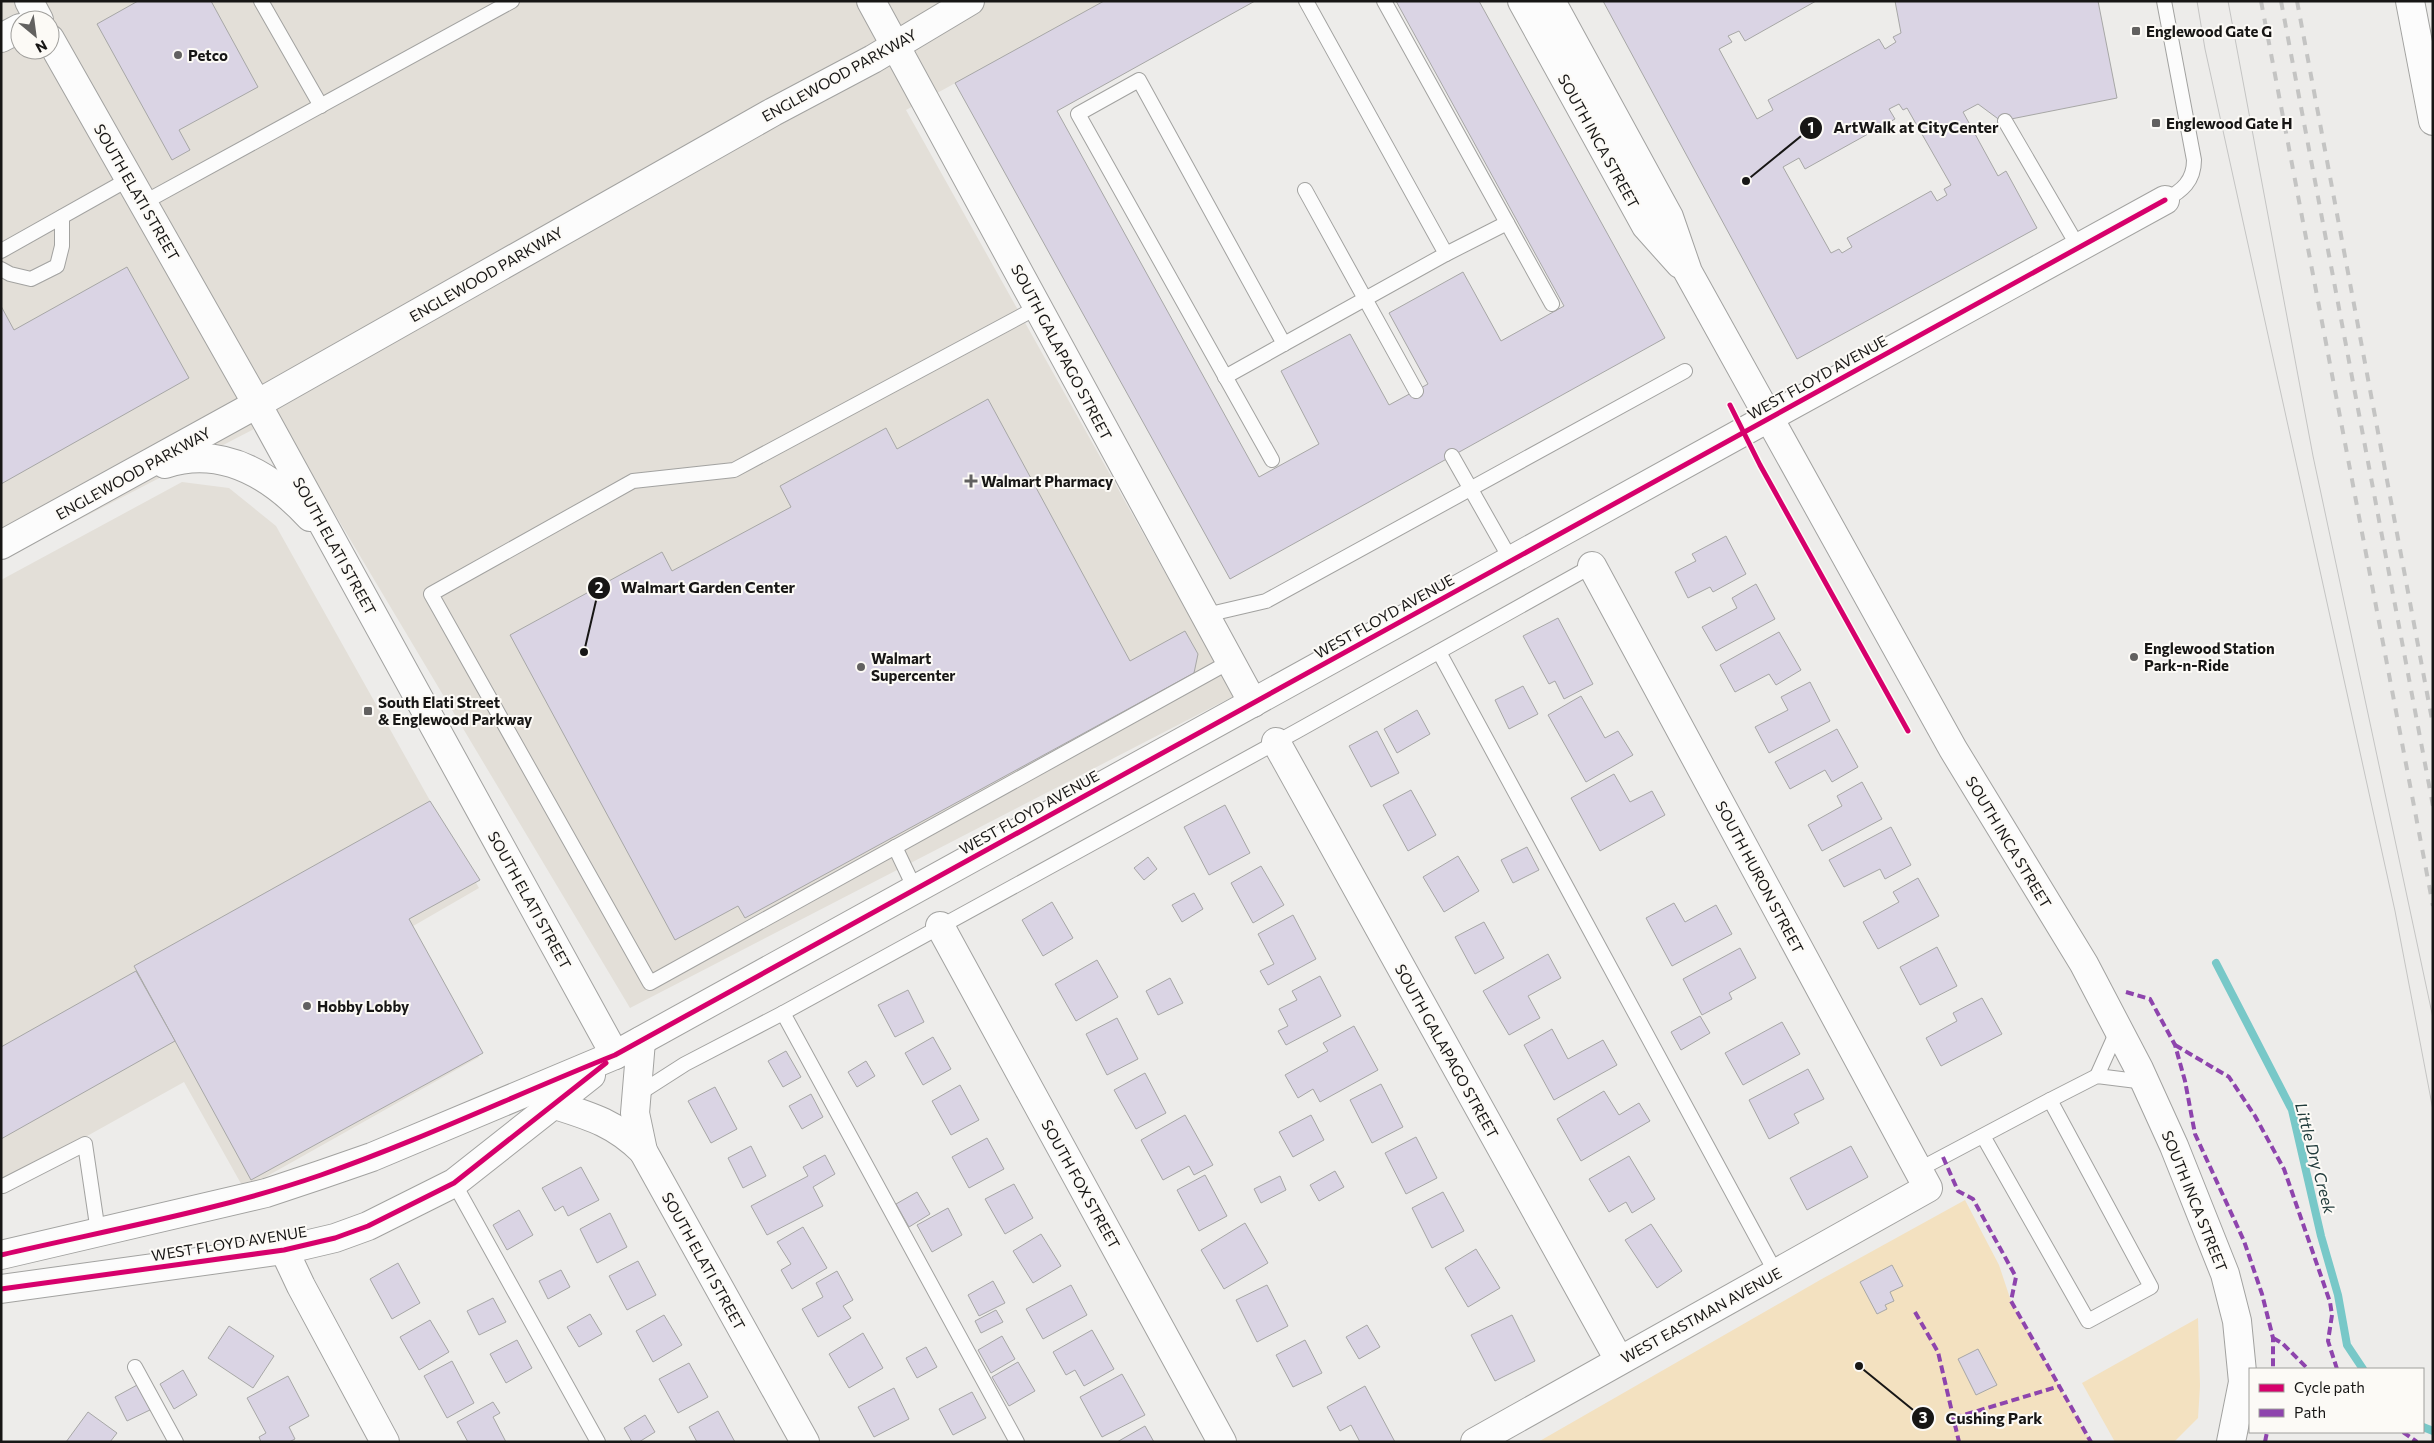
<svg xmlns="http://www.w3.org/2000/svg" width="2434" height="1443" font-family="Commissioner,sans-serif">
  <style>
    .built { fill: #e3dfd8; fill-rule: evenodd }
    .green { fill: #f3e1c0 }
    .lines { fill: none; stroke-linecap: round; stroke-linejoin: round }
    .stream { stroke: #78c8c8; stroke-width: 8 }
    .building { fill: #dad4e4; stroke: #a7a7a6; fill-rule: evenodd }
    .lane-casing { stroke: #a2a2a0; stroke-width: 16 }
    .street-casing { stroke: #a2a2a0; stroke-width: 30 }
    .secondary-casing { stroke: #a2a2a0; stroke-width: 30 }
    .highway-casing { stroke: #a2a2a0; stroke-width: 30 }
    .lane { stroke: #fcfcfc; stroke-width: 14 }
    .street { stroke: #fcfcfc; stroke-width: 28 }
    .secondary { stroke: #fcfcfc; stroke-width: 28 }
    .highway { stroke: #fcfcfc; stroke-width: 28 }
    .tram { stroke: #c4c4c3; stroke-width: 1 }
    .rail { stroke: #c4c4c3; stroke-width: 4; stroke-dasharray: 9 9; stroke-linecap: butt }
    .quiet { stroke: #8e44ad; stroke-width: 4; stroke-dasharray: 8 4; stroke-linecap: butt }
    .cycleway-casing { stroke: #fcfaf6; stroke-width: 8 }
    .cycleway { stroke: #d6006c; stroke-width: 5 }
    .poi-dot { fill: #626160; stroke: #fcfaf6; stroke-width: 2 }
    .labels { text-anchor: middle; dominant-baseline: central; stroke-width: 4; stroke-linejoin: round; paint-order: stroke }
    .poi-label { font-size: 15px; font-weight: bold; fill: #171615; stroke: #fcfaf6; text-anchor: start }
    .street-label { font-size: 15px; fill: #171615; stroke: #fcfaf6 }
    .water-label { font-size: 16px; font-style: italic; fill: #233d3d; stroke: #fcfaf6 }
    .leader { fill: none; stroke: #171615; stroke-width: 2 }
    .callout-dot { fill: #171615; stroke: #fcfaf6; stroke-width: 2 }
    .mark-label { font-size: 15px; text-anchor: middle; font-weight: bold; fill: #fff }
    .callout-label { font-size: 16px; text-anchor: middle; font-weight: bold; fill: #171615; stroke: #fcfaf6; stroke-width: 4; stroke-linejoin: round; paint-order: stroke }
  </style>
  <rect width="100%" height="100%" fill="#edecea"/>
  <!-- built -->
  <g class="built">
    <path d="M 1,1 L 1105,1 L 906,110 L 1234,696 L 630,1008 L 277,417 L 1,560 ZM 20,20 L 50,20 L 50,50 L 20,50 Z"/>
    <polygon points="182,482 229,488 276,526 479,888 408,929 479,1057 244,1189 184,1082 1,1184 1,580"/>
  </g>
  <!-- green -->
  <g class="green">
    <polygon points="1965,1200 1999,1265 2011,1301 2091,1442 1538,1442 1820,1280"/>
    <polygon points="2198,1318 2200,1386 2198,1418 2174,1442 2115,1442 2082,1383"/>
  </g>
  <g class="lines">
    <!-- stream -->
    <g class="stream">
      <polyline points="2216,963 2292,1110 2321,1236 2338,1295 2347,1345 2363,1369"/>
      <polyline points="2423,1427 2433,1431"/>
    </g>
  </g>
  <!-- building -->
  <g class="building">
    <polygon points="138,1 211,1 258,87 179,130 190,150 172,160 97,24"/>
    <polygon points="1104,1 1255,1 1057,111 1259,477 1319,444 1281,371 1350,334 1389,405 1428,384 1389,313 1463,272 1501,341 1564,306 1396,1 1479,1 1665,338 1230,579 955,83"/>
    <path d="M 1603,1 L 1816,1 L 1745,41 L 1739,31 L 1728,36 L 1732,42 L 1719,49 L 1757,119 L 1773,110 L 1768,100 L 1879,39 L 1885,49 L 1896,42 L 1893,37 L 1901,33 L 1895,1 L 2098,1 L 2117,98 L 2001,121 L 1978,104 L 1963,112 L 1998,176 L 2006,171 L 2037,228 L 1797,359 ZM 1899,104 L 1903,110 L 1907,108 L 1951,185 L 1944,189 L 1947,195 L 1937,201 L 1931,191 L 1847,238 L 1852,247 L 1842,253 L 1839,249 L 1831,253 L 1783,167 L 1799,158 L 1805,169 L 1895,119 L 1889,109 Z"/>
    <polygon points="127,267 189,378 1,484 1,306 14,330"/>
    <polygon points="988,399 1130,661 1185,631 1198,654 1194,673 745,918 738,906 675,940 510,635 662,552 672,571 791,507 780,486 886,428 897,449"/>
    <polygon points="1726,536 1746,574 1713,592 1710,587 1688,598 1675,572 1696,561 1692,554"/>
    <polygon points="1756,584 1775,619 1716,651 1702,627 1737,608 1732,598"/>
    <polygon points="1558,618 1593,684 1564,699 1555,681 1549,684 1523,636"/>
    <polygon points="1779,632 1801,670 1776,685 1769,674 1735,692 1720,665"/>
    <polygon points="1810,682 1830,721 1769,753 1755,727 1788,710 1781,697"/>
    <polygon points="1523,686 1538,714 1509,729 1495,700"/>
    <polygon points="1581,696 1605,738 1618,731 1633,755 1586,782 1548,715"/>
    <polygon points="1417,710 1430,734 1397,753 1384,729"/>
    <polygon points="1837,729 1858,767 1832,782 1825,770 1790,789 1775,762"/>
    <polygon points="1377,731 1399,773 1371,787 1349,746"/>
    <polygon points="1614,774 1630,802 1652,791 1665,815 1600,851 1571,798"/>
    <polygon points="1862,782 1882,819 1822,851 1808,825 1842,806 1837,796"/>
    <polygon points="1411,790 1436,835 1408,851 1383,805"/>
    <polygon points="430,801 480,880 409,919 483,1053 251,1180 134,966"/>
    <polygon points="1225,805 1250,853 1209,875 1184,827"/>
    <polygon points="1891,827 1911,865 1885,879 1880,869 1844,887 1829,860"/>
    <polygon points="1527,847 1539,870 1513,883 1501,860"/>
    <polygon points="1458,856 1479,891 1444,912 1423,877"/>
    <polygon points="1148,857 1157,869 1144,880 1134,868"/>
    <polygon points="1261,866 1284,905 1253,923 1231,883"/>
    <polygon points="1918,878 1939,916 1878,949 1863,922 1899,902 1893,892"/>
    <polygon points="1194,893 1203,909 1182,922 1172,905"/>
    <polygon points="1052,902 1073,938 1043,956 1022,920"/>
    <polygon points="1674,903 1685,922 1716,905 1732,934 1672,966 1646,918"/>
    <polygon points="1293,915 1316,959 1268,985 1260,971 1274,964 1258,934"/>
    <polygon points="1484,922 1504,958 1475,974 1455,937"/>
    <polygon points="1937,947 1957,986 1920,1005 1900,967"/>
    <polygon points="1740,948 1756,978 1729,993 1732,999 1702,1015 1683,979"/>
    <polygon points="1548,954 1561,978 1528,996 1540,1018 1509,1035 1483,991"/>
    <polygon points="1097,960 1118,997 1076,1021 1055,984"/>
    <polygon points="136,971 175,1041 1,1139 1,1047"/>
    <polygon points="1320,976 1341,1016 1286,1045 1278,1031 1288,1026 1279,1009 1297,1000 1292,991"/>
    <polygon points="1170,978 1183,1003 1158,1015 1146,991"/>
    <polygon points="908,990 924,1022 895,1037 878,1005"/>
    <polygon points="1982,998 2002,1034 1941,1066 1926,1038 1957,1021 1953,1013"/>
    <polygon points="1700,1016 1710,1033 1681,1050 1671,1032"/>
    <polygon points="1117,1018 1138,1059 1107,1075 1086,1034"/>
    <polygon points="1782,1022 1800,1054 1743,1085 1725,1053"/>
    <polygon points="1354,1026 1378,1070 1320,1102 1313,1089 1298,1098 1285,1075 1328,1051 1323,1043"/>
    <polygon points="1552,1029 1568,1059 1603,1040 1617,1065 1554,1100 1524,1045"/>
    <polygon points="933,1037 951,1069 923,1085 905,1053"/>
    <polygon points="786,1051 801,1077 783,1087 768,1061"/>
    <polygon points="866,1061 875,1076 857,1087 848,1072"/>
    <polygon points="1808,1069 1824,1099 1794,1114 1799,1123 1769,1139 1749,1100"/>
    <polygon points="1145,1073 1166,1113 1136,1129 1114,1090"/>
    <polygon points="1381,1084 1403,1127 1372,1143 1350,1100"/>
    <polygon points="960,1085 979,1120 951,1135 932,1101"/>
    <polygon points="715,1087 737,1129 711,1143 688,1101"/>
    <polygon points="1604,1091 1619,1115 1639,1103 1650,1121 1581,1161 1557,1119"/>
    <polygon points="811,1094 823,1117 802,1129 789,1106"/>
    <polygon points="1185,1115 1213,1165 1194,1175 1189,1166 1163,1180 1141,1140"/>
    <polygon points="1311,1115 1324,1140 1293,1157 1279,1132"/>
    <polygon points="1416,1137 1437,1178 1406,1194 1385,1153"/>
    <polygon points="987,1138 1004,1169 969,1188 952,1157"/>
    <polygon points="751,1146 766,1176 743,1188 728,1158"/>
    <polygon points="1851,1146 1868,1177 1807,1210 1790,1178"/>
    <polygon points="825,1155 835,1174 813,1187 823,1206 767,1235 751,1206 808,1176 803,1167"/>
    <polygon points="1629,1156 1655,1199 1632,1213 1626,1202 1609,1212 1589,1179"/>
    <polygon points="581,1167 599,1200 568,1216 563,1206 555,1211 542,1188"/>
    <polygon points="1335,1171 1344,1187 1319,1201 1310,1185"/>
    <polygon points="1205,1175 1227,1216 1199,1231 1177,1190"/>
    <polygon points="1280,1176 1286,1190 1261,1203 1254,1189"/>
    <polygon points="1014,1184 1033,1218 1005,1234 985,1199"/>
    <polygon points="917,1192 930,1214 909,1227 896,1204"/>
    <polygon points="1443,1192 1464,1231 1432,1248 1412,1208"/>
    <polygon points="948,1208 962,1235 932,1252 917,1225"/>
    <polygon points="519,1210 533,1235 507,1250 493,1225"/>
    <polygon points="610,1213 627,1247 597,1263 580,1229"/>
    <polygon points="1245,1223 1268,1263 1224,1289 1201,1250"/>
    <polygon points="1651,1224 1682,1271 1657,1288 1625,1240"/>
    <polygon points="803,1227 827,1268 792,1289 781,1270 791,1264 777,1242"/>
    <polygon points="1041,1234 1061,1266 1033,1283 1013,1251"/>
    <polygon points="1476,1249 1500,1288 1468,1307 1445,1268"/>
    <polygon points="638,1261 656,1295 627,1310 609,1276"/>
    <polygon points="398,1263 420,1303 392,1319 370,1279"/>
    <polygon points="1892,1265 1903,1286 1890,1292 1894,1301 1885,1305 1887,1309 1877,1314 1860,1282"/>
    <polygon points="561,1270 570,1287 548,1299 539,1281"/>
    <polygon points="837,1271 853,1300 843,1306 851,1318 818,1337 802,1309 823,1297 816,1283"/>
    <polygon points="993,1281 1005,1303 979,1316 968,1295"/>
    <polygon points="1071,1285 1087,1315 1043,1339 1026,1309"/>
    <polygon points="1267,1285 1288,1326 1257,1342 1236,1300"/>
    <polygon points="493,1298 506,1322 479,1335 467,1311"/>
    <polygon points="996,1310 1003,1322 981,1333 975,1321"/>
    <polygon points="590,1314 602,1334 579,1347 567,1327"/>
    <polygon points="664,1315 682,1345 653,1362 636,1331"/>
    <polygon points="1512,1315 1535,1361 1495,1381 1471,1335"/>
    <polygon points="430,1320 449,1352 419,1370 400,1337"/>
    <polygon points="1367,1325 1380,1347 1359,1359 1346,1337"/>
    <polygon points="229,1326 274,1356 253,1388 208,1358"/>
    <polygon points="1092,1330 1114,1369 1084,1386 1075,1370 1066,1375 1053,1352"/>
    <polygon points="863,1333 883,1368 849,1388 829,1354"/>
    <polygon points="1002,1336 1015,1359 991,1373 978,1350"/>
    <polygon points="517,1340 532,1368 506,1383 490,1354"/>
    <polygon points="1305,1340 1322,1373 1293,1387 1276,1355"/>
    <polygon points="926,1347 937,1367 917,1378 906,1358"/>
    <polygon points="1978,1349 1997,1385 1976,1395 1958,1359"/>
    <polygon points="452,1361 474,1403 447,1418 424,1376"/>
    <polygon points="1018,1362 1035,1391 1009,1406 992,1377"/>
    <polygon points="689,1363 708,1397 678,1413 659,1379"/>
    <polygon points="183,1370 197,1395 174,1409 160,1384"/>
    <polygon points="1122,1374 1145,1415 1102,1437 1080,1397"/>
    <polygon points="288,1376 309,1416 289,1427 295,1439 289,1442 261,1442 259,1437 266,1433 247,1398"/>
    <polygon points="139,1384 152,1409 127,1421 115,1397"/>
    <polygon points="1365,1386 1395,1442 1360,1442 1351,1425 1340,1431 1327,1407"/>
    <polygon points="894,1388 909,1419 874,1437 858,1407"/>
    <polygon points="972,1392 986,1418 953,1435 939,1409"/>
    <polygon points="493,1402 500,1413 493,1417 506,1442 468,1442 457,1422"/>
    <polygon points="718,1411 735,1442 697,1442 689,1427"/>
    <polygon points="88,1412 117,1433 110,1442 66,1442"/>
    <polygon points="645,1415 655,1432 639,1442 632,1442 624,1428"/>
    <polygon points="1145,1426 1154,1442 1117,1442"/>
  </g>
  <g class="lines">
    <defs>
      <g id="lane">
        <polyline points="261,1 321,106"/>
        <polyline points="1384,1 1552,304"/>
        <path d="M 2164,1 L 2194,160 C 2194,181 2182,191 2165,200"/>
        <polyline points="2005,121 2079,248"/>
        <polyline points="1305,190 1416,391"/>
        <polyline points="143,203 512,1"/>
        <polyline points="1,251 129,179"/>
        <polyline points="1446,254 1507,223"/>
        <polyline points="1,269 10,274 31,279 57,266 62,246 62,217"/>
        <polyline points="1038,307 734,470 633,481 431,594 650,983 1231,661"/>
        <polyline points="1225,377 1284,344"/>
        <polyline points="1452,456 1511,560"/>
        <polyline points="1272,460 1078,114 1139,80 1284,344 1446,254 1306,1"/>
        <polyline points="1206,615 1266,601 1685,371"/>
        <polyline points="1439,652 1776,1273"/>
        <polyline points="895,847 915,889"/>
        <polyline points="783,1013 1017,1442"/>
        <polyline points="2097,1076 2118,1029"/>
        <polyline points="637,1098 646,1089 685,1064 783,1013 1297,731 1592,566"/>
        <polyline points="2050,1100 2097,1076 2145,1082"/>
        <polyline points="1918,1170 2050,1100 2151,1287 2088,1321 1983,1136"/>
        <polyline points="454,1183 598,1442"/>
        <polyline points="3,1186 85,1144 98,1232"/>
        <polyline points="135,1367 176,1442"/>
      </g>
      <g id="street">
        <polyline points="871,1 1253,703"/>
        <polyline points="1,38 20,28"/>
        <polyline points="257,404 773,112 873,59 970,1"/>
        <polyline points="1770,417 2165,200"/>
        <polyline points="1276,742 1619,1360"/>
        <polyline points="940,926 1222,1442"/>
        <polyline points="641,1041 635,1113 643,1151 805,1442"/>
        <polyline points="284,1250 301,1286 385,1442"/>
        <polyline points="1475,1442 1928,1188 1592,566"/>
      </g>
      <g id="secondary">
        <polyline points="29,1 39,20"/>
        <polyline points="1522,1 1646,226 1680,264"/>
        <polyline points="1551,1 1669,217 1688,272 1953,749 2084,964 2139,1069 2174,1146 2225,1274 2237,1321 2243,1382 2231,1442"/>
        <polyline points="50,39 257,404 615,1055"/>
        <path d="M 165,464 C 222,445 271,475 310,517"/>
        <polyline points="1,545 257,404"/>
        <path d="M 552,1104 C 590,1116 615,1123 643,1151"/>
        <polyline points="1,1255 266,1193 320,1175 372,1157 615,1055 1770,417"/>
        <polyline points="1,1289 284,1250 335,1238 368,1226 454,1183 591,1075"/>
      </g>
      <polyline id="highway" points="2410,1 2433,121"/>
    </defs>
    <!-- lane casing -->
    <use href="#lane" class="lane-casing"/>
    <!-- street casing -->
    <use href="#street" class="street-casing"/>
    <!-- secondary casing -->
    <use href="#secondary" class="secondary-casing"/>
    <!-- highway casing -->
    <use href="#highway" class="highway-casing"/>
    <!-- lane -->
    <use href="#lane" class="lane"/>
    <!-- street -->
    <use href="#street" class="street"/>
    <!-- secondary -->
    <use href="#secondary" class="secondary"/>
    <!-- highway -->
    <use href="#highway" class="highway"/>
    <!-- tram -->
    <g class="tram">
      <polyline points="2197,1 2205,49 2395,911 2433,1110"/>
      <polyline points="2228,1 2313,456 2433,1018"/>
    </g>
    <!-- rail -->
    <g class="rail">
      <polyline points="2261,1 2433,906"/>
      <polyline points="2281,1 2433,806"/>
      <polyline points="2297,1 2433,725"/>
    </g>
    <!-- quiet -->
    <g class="quiet">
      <polyline points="2126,992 2150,999 2175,1045 2185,1081 2195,1134 2244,1241 2262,1294 2273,1338 2273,1369"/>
      <polyline points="2175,1045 2229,1077 2255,1116 2284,1169 2330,1302 2332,1315 2328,1341 2337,1369"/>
      <polyline points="1943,1157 1958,1191 1973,1199 2016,1277 2011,1301 2091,1442"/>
      <polyline points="1915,1312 1938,1352 1959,1442"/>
      <polyline points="2273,1338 2282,1343 2308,1369"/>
      <polyline points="1954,1418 2060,1386"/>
      <polyline points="2403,1432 2417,1442"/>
      <polyline points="2265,1442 2267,1432"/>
    </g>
    <defs>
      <g id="cycleway">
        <polyline points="1730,405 1760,465 1908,731"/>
        <path d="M 1,1255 C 108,1230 217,1211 321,1175 C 421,1140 517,1094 615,1055 L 2165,200"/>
        <polyline points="1,1289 284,1250 335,1238 368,1226 454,1183 606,1063"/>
      </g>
    </defs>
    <!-- cycleway casing -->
    <use href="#cycleway" class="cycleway-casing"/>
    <!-- cycleway -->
    <use href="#cycleway" class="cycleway"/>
  </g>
  <!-- markers -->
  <g class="poi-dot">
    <rect x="2131" y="26" width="10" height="10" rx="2.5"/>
    <circle cx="178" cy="55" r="5"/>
    <rect x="2151" y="118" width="10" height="10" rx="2.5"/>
    <path d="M968.5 473.5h5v5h5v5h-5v5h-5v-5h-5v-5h5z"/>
    <circle cx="2134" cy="657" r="5"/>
    <circle cx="861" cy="667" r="5"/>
    <rect x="363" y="706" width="10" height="10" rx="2.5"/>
    <circle cx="307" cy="1006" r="5"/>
  </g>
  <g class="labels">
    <!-- poi labels -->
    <g class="poi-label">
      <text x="2146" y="31">Englewood Gate G</text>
      <text x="188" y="55">Petco</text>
      <text x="2166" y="123">Englewood Gate H</text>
      <text x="981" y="481">Walmart Pharmacy</text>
      <text x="2144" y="648">Englewood Station<tspan x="2144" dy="17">Park-n-Ride</tspan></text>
      <text x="871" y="658">Walmart<tspan x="871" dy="17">Supercenter</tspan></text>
      <text x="378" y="702">South Elati Street<tspan x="378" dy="17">&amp; Englewood Parkway</tspan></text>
      <text x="317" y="1006">Hobby Lobby</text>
    </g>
    <!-- street labels -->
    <g class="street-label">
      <text transform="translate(839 75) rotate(-29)">ENGLEWOOD PARKWAY</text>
      <text transform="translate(1599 141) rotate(61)">SOUTH INCA STREET</text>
      <text transform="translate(137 192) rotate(60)">SOUTH ELATI STREET</text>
      <text transform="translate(486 274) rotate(-30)">ENGLEWOOD PARKWAY</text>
      <text transform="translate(1062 352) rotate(62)">SOUTH GALAPAGO STREET</text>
      <text transform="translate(1817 377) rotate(-29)">WEST FLOYD AVENUE</text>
      <text transform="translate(133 473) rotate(-29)">ENGLEWOOD PARKWAY</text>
      <text transform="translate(335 546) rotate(61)">SOUTH ELATI STREET</text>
      <text transform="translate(1384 616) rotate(-29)">WEST FLOYD AVENUE</text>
      <text transform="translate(1029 812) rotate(-29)">WEST FLOYD AVENUE</text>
      <text transform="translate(2009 842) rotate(59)">SOUTH INCA STREET</text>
      <text transform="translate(1760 877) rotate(62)">SOUTH HURON STREET</text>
      <text transform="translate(530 900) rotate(61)">SOUTH ELATI STREET</text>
      <text transform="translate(1447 1051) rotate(61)">SOUTH GALAPAGO STREET</text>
      <text transform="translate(1081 1184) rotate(61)">SOUTH FOX STREET</text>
      <text transform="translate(2195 1201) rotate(68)">SOUTH INCA STREET</text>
      <text transform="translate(229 1243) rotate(-9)">WEST FLOYD AVENUE</text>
      <text transform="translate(704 1261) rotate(61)">SOUTH ELATI STREET</text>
      <text transform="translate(1701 1315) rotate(-29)">WEST EASTMAN AVENUE</text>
    </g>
    <!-- water labels -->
    <g class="water-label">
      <text transform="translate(2316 1158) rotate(75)">Little Dry Creek</text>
    </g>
  </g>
  <!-- callouts -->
  <path class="leader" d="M1746 181L1811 128M584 652L599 588M1859 1366L1923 1418"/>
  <g class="callout-dot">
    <circle cx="1746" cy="181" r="5"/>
    <circle cx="584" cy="652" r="5"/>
    <circle cx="1859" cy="1366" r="5"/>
    <circle cx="1811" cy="128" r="12"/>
    <circle cx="599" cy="588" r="12"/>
    <circle cx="1923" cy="1418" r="12"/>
  </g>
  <g class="mark-label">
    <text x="1811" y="133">1</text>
    <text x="599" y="593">2</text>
    <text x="1923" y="1423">3</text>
  </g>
  <g class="callout-label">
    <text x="1916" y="133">ArtWalk at CityCenter</text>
    <text x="708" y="593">Walmart Garden Center</text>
    <text x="1994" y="1424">Cushing Park</text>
  </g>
  <!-- border -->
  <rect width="2434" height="1443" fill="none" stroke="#171615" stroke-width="5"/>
  <!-- legend -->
  <rect x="2249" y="1368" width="175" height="65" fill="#fcfaf6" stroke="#a09f9c"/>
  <rect x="2259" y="1384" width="25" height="8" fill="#d6006c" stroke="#a09f9c"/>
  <text x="2294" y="1393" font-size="15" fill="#171615">Cycle path</text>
  <rect x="2259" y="1409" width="25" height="8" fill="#8e44ad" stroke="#a09f9c"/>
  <text x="2294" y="1418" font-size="15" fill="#171615">Path</text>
  <!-- north arrow -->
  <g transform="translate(35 35) rotate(151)"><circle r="24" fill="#fcfaf6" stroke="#a09f9c"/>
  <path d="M0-4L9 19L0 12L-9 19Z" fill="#626160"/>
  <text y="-8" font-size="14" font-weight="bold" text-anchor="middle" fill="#171615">N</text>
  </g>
</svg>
